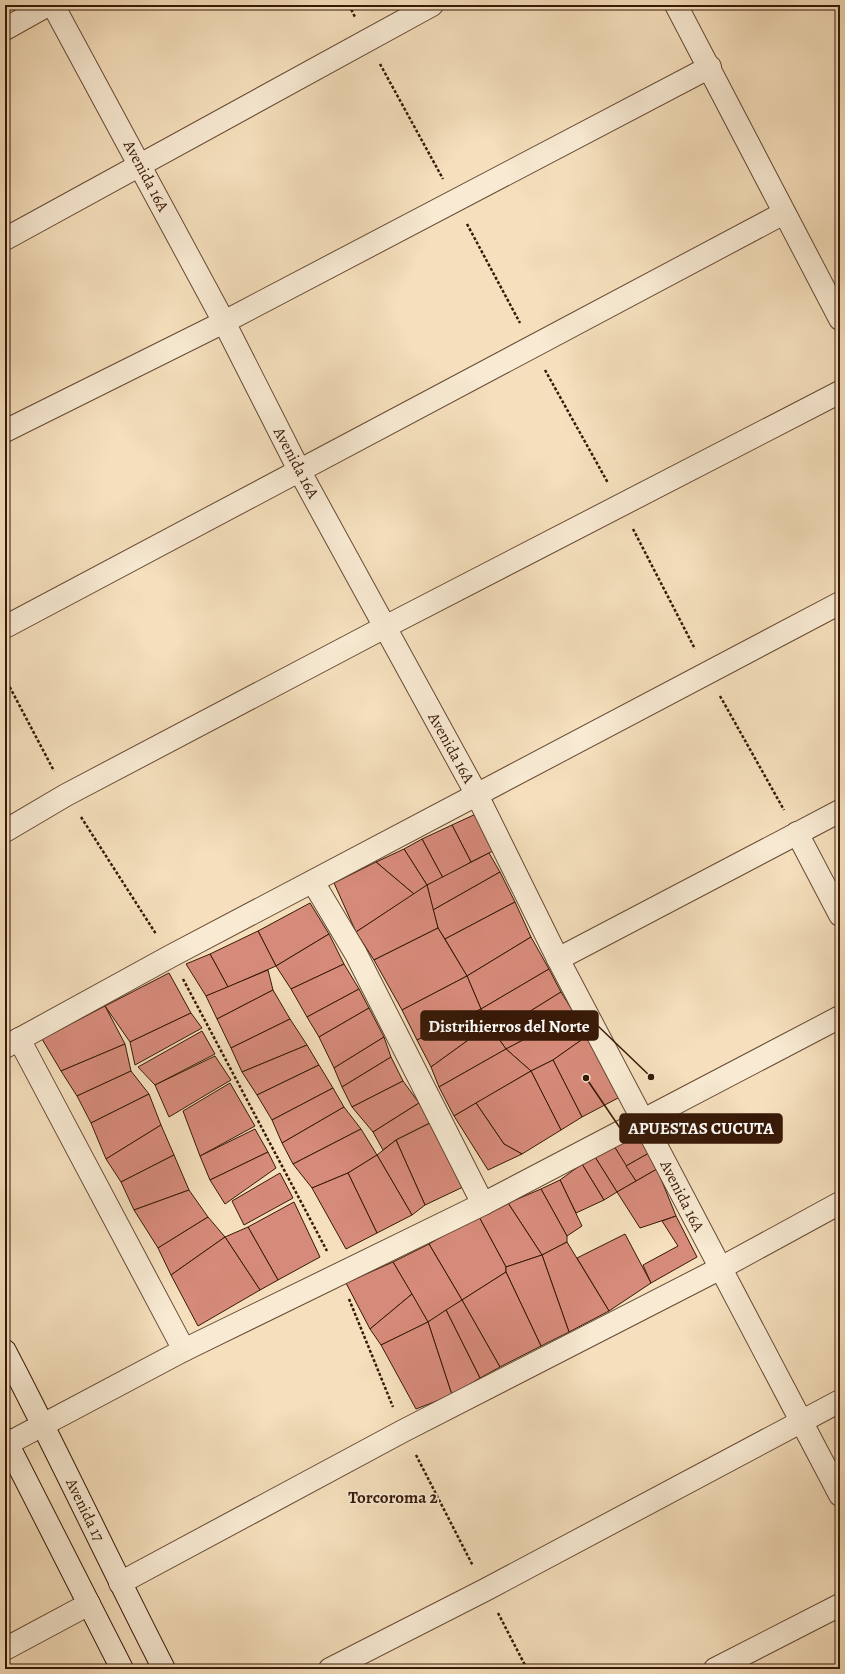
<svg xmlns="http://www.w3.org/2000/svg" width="845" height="1674" font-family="Alegreya,serif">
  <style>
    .building { fill: #d68a79; stroke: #371907 }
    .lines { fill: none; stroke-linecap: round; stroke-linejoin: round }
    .street-casing { stroke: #664a34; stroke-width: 24 }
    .secondary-casing { stroke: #371907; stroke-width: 24 }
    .path { stroke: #371907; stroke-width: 2.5; stroke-dasharray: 3 2; stroke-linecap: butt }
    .street { stroke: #f8ead3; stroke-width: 22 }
    .secondary { stroke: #f8ead3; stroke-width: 22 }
    .labels { text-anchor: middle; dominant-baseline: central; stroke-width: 3.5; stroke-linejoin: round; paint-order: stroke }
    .street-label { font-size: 16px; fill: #371907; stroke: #f8ead3 }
    .neighbourhood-label { font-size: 17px; font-weight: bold; fill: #371907; stroke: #f8ead3 }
    .leader { fill: none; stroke: #371907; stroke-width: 1.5 }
    .callout-dot { fill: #371907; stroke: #f8ead3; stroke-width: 1.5 }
    .callout { fill: #371907; stroke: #371907; stroke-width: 1.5 }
    .callout-label { font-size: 17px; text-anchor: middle; font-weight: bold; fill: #fff }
  </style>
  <rect width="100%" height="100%" fill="#f5dfbc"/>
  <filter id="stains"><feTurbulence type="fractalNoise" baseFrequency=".005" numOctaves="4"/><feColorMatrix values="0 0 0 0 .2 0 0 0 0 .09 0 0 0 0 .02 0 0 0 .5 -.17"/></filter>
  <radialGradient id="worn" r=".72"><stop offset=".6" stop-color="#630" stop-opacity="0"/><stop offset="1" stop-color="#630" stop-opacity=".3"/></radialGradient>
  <!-- building -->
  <g class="building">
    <polygon points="478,813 497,849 471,862 452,825"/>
    <polygon points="452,825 471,862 443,878 422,839"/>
    <polygon points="422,839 443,878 427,885 404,849"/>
    <polygon points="404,849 427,885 414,894 376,862"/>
    <polygon points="489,853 500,872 433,910 427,885"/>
    <polygon points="376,862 414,894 356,932 334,883"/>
    <polygon points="500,872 515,902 445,939 438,928 433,910"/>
    <polygon points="427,885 438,928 374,960 356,932"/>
    <polygon points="515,902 531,937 467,976 445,939"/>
    <polygon points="310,903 329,934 276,966 258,931"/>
    <polygon points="438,928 467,976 402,1010 374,960"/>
    <polygon points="258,931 276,966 228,987 210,954"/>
    <polygon points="329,934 344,964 291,989 276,966"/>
    <polygon points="531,937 549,969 481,1009 467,976"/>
    <polygon points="210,954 228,987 206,996 186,964"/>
    <polygon points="344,964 359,989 307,1017 291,989"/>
    <polygon points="549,969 561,992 495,1033 481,1009"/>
    <polygon points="268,970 273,990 217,1019 206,996"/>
    <polygon points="169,973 191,1013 130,1042 105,1006"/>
    <polygon points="467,976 481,1009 417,1040 402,1010"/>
    <polygon points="359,989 369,1008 319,1037 307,1017"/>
    <polygon points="273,990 290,1019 231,1048 217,1019"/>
    <polygon points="561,992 574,1013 506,1049 495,1033"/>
    <polygon points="105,1006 125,1044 61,1071 42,1039"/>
    <polygon points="369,1008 384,1037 334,1068 319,1037"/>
    <polygon points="481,1009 489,1025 431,1067 417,1040"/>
    <polygon points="191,1013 202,1028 135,1065 130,1042"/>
    <polygon points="574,1013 587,1036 553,1060 531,1071 506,1049"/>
    <polygon points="290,1019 307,1045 242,1072 231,1048"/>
    <polygon points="489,1025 506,1049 439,1087 431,1067"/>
    <polygon points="202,1031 215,1054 155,1085 138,1067"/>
    <polygon points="587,1036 620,1097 582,1117 553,1060"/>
    <polygon points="384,1037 391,1057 342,1087 334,1068"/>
    <polygon points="125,1044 131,1071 77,1096 61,1071"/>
    <polygon points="307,1045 319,1065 257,1095 242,1072"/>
    <polygon points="506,1049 531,1071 454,1116 439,1087"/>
    <polygon points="215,1056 231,1080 169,1117 155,1085"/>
    <polygon points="391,1057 403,1081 352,1107 342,1087"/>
    <polygon points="553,1060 582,1117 561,1130 531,1071"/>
    <polygon points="319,1065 333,1088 272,1120 257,1095"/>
    <polygon points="131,1071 149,1094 91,1123 77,1096"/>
    <polygon points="531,1071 561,1130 522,1154 504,1144 476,1103"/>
    <polygon points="403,1081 419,1103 373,1132 352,1107"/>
    <polygon points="230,1083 255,1126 200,1156 183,1111"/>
    <polygon points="333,1088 344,1107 282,1143 272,1120"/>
    <polygon points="149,1094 161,1125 106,1159 91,1123"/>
    <polygon points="419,1103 430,1123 396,1140 383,1150 373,1132"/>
    <polygon points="476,1103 504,1144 522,1154 488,1170 454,1116"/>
    <polygon points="344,1107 361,1129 293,1164 282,1143"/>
    <polygon points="430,1123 463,1187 425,1205 396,1140"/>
    <polygon points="161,1125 174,1155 121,1182 106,1159"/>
    <polygon points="255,1129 268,1152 210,1180 200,1156"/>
    <polygon points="361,1129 377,1155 348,1173 312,1188 293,1164"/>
    <polygon points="636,1134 649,1153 626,1166 614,1146"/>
    <polygon points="396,1140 425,1205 412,1215 377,1155"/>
    <polygon points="614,1146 636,1181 617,1192 595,1157"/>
    <polygon points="268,1152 276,1168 225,1204 210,1180"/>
    <polygon points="649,1153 657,1169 636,1181 626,1166"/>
    <polygon points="174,1155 189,1190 134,1210 121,1182"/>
    <polygon points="377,1155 412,1215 377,1233 348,1173"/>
    <polygon points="595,1157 617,1192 604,1200 582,1164"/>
    <polygon points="582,1164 604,1200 576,1213 560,1180"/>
    <polygon points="657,1169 676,1216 640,1228 617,1192"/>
    <polygon points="280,1173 293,1198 244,1225 232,1201"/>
    <polygon points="348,1173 377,1233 346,1249 312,1188"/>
    <polygon points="560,1180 582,1226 567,1236 541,1189"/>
    <polygon points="541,1189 567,1236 567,1242 542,1255 508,1203"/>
    <polygon points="189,1190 208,1217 158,1248 134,1210"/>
    <polygon points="294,1202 320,1257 278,1280 248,1227"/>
    <polygon points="508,1203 542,1255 506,1267 478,1215"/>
    <polygon points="478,1215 506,1267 506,1272 462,1300 429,1244"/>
    <polygon points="676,1216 697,1257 651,1283 643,1265 678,1246 662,1221"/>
    <polygon points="208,1217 225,1237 171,1275 158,1248"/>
    <polygon points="248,1227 278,1280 260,1290 225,1237"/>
    <polygon points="625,1234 651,1283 609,1311 577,1258"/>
    <polygon points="225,1237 260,1290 198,1326 171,1275"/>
    <polygon points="567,1242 609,1311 569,1332 542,1255"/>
    <polygon points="429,1244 462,1300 428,1322 393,1262"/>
    <polygon points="542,1255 569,1332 541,1346 506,1272 506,1267"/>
    <polygon points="393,1262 412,1294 370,1329 346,1283"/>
    <polygon points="506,1272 541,1346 500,1367 462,1300"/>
    <polygon points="412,1294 428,1322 381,1345 370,1329"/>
    <polygon points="462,1300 500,1367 480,1378 446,1310"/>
    <polygon points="446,1310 480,1378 452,1395 428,1322"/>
    <polygon points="428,1322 452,1395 416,1409 381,1345"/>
  </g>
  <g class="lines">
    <defs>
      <g id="street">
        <polyline points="53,5 224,322 299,470 477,795 558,959 840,1495"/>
        <polyline points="676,5 840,319"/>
        <polyline points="5,29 48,5"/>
        <polyline points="5,239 432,5"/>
        <polyline points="5,431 224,322 710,67"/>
        <polyline points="5,627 784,213"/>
        <polyline points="5,831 66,795 385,627 840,392"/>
        <polyline points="797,833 840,915"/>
        <polyline points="313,882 356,954 483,1204"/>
        <polyline points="558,959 840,811"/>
        <polyline points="19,1039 184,1350"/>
        <polyline points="5,1047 171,956 840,603"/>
        <polyline points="5,1445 184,1350 483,1204 840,1017"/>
        <polyline points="120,1583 403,1431 719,1269 840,1203"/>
        <polyline points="5,1649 89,1604"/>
        <polyline points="330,1669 485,1590 840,1401"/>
        <polyline points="715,1669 840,1605"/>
      </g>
      <g id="secondary">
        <path d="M 5,1351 C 60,1456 110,1564 164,1669"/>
        <polyline points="5,1439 122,1669"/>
      </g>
    </defs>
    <!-- street casing -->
    <use href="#street" class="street-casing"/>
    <!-- secondary casing -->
    <use href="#secondary" class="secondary-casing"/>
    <!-- path -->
    <g class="path">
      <polyline points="349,5 355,17"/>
      <polyline points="380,64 443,179"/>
      <polyline points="467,224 520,323"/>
      <polyline points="545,370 608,483"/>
      <polyline points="633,529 695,649"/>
      <polyline points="5,678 54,771"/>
      <polyline points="720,696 784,810"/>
      <polyline points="81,817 156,934"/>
      <polyline points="183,979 327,1251"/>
      <polyline points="349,1299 393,1407"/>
      <polyline points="416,1455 473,1566"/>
      <polyline points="498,1613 527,1669"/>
    </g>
    <!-- street -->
    <use href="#street" class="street"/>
    <!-- secondary -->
    <use href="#secondary" class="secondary"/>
  </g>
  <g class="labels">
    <!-- street labels -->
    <g class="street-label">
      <text transform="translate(146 176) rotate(62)">Avenida 16A</text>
      <text transform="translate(296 463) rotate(62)">Avenida 16A</text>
      <text transform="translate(451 748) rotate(61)">Avenida 16A</text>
      <text transform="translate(682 1196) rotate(63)">Avenida 16A</text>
      <text transform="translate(85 1510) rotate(64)">Avenida 17</text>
    </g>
    <!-- neighbourhood labels -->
    <g class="neighbourhood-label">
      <text x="393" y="1497">Torcoroma 2</text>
    </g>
  </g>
  <!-- callouts -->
  <path class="leader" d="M651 1077L598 1026M586 1078L620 1128"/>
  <g class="callout-dot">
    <circle cx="651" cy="1077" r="4"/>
    <circle cx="586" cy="1078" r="4"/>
  </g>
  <g class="callout">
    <rect x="421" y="1011" width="177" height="29" rx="4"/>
    <rect x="620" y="1114" width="162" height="29" rx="4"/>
  </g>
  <g class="callout-label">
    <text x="509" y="1032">Distrihierros del Norte</text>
    <text x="701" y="1134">APUESTAS CUCUTA</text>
  </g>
  <!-- margin -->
  <rect width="845" height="1674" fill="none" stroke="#f5dfbc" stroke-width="20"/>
  <rect x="6" y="6" width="833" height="1662" fill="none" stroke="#371907" stroke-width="2"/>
  <rect x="10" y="10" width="825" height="1654" fill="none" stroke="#371907"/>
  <rect width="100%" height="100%" filter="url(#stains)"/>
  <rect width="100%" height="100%" fill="url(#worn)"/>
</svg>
